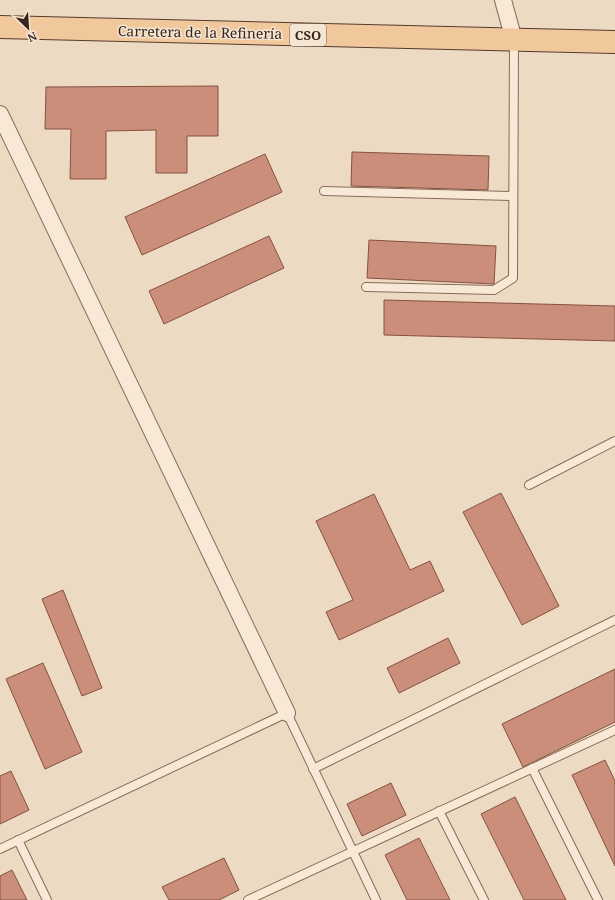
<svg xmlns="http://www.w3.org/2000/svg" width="615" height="900" font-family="'Noto Serif',serif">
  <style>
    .building { fill: #cb8e7a; stroke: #865140 }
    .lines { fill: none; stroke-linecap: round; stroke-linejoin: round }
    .service-casing { stroke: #876b5a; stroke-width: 10 }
    .minor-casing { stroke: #876b5a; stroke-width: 18 }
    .primary-casing { stroke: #553a2e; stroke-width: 24 }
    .service { stroke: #f8e9d6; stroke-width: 8 }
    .minor { stroke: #f8e9d6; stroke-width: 16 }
    .primary { stroke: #f0c89c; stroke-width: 22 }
    .labels { text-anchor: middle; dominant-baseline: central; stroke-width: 3; stroke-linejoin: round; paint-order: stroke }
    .shield { fill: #f5e5d3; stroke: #715f54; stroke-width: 1 }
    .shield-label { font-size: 13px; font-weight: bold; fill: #38261e }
    .street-label { font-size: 14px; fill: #38261e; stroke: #f5e5d3 }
  </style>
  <rect width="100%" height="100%" fill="#eddac3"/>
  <!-- building -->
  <g class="building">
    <polygon points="218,86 218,136 187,136 187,173 156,173 156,130 106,131 106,179 70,179 71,129 45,129 46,87"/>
    <polygon points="352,152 489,156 488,190 351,186"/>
    <polygon points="265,154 282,192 142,255 125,217"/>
    <polygon points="269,236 284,268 164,324 149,291"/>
    <polygon points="369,240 496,246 494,284 367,278"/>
    <polygon points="384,300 615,306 615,341 384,335"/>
    <polygon points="501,493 559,606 522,625 463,512"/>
    <polygon points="374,494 410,570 430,561 444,591 339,640 326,612 353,600 316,521"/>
    <polygon points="63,590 102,688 82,696 42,599"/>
    <polygon points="448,638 460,663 399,693 387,668"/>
    <polygon points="43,663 82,752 45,769 6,679"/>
    <polygon points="615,669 615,722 523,767 502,724"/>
    <polygon points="605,760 615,781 615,866 572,775"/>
    <polygon points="11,771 29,810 0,824 0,776"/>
    <polygon points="391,783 406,815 362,836 347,804"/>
    <polygon points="515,797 566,900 524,900 481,814"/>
    <polygon points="419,838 450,900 407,900 385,855"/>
    <polygon points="224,858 239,890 219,900 169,900 162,887"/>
    <polygon points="12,870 27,900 0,900 0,876"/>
  </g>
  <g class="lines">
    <defs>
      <g id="service">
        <polyline points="324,191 513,196"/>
        <polyline points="366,287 494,290 513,278 514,41"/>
        <polyline points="529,485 615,441"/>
        <polyline points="532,768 598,900"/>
        <polyline points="313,769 615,620"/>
        <polyline points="439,811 484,900"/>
        <polyline points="18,840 47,900"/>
        <polyline points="0,849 287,713 376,900"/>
        <polyline points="248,900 615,730"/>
      </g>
      <g id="minor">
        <polyline points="503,0 514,40"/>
        <polyline points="0,114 287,713"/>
      </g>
      <polyline id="primary" points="0,27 615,42"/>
    </defs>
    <!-- service casing -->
    <use href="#service" class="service-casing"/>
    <!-- minor casing -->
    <use href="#minor" class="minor-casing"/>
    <!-- primary casing -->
    <use href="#primary" class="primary-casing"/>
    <!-- service -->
    <use href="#service" class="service"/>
    <!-- minor -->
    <use href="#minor" class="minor"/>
    <!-- primary -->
    <use href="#primary" class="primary"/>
  </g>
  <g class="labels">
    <!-- shield labels -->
    <rect class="shield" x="290" y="24" width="36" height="22" rx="3"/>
    <g class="shield-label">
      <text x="308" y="35">CSO</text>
    </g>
    <!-- street labels -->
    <g class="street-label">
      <text transform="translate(200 32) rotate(1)">Carretera de la Refinería</text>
    </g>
  </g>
  <!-- north arrow -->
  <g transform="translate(28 28) rotate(155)" stroke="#f5e5d3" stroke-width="3" paint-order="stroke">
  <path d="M0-3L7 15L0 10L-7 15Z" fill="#38261e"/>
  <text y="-6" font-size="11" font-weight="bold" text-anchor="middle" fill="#38261e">N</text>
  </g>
</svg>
